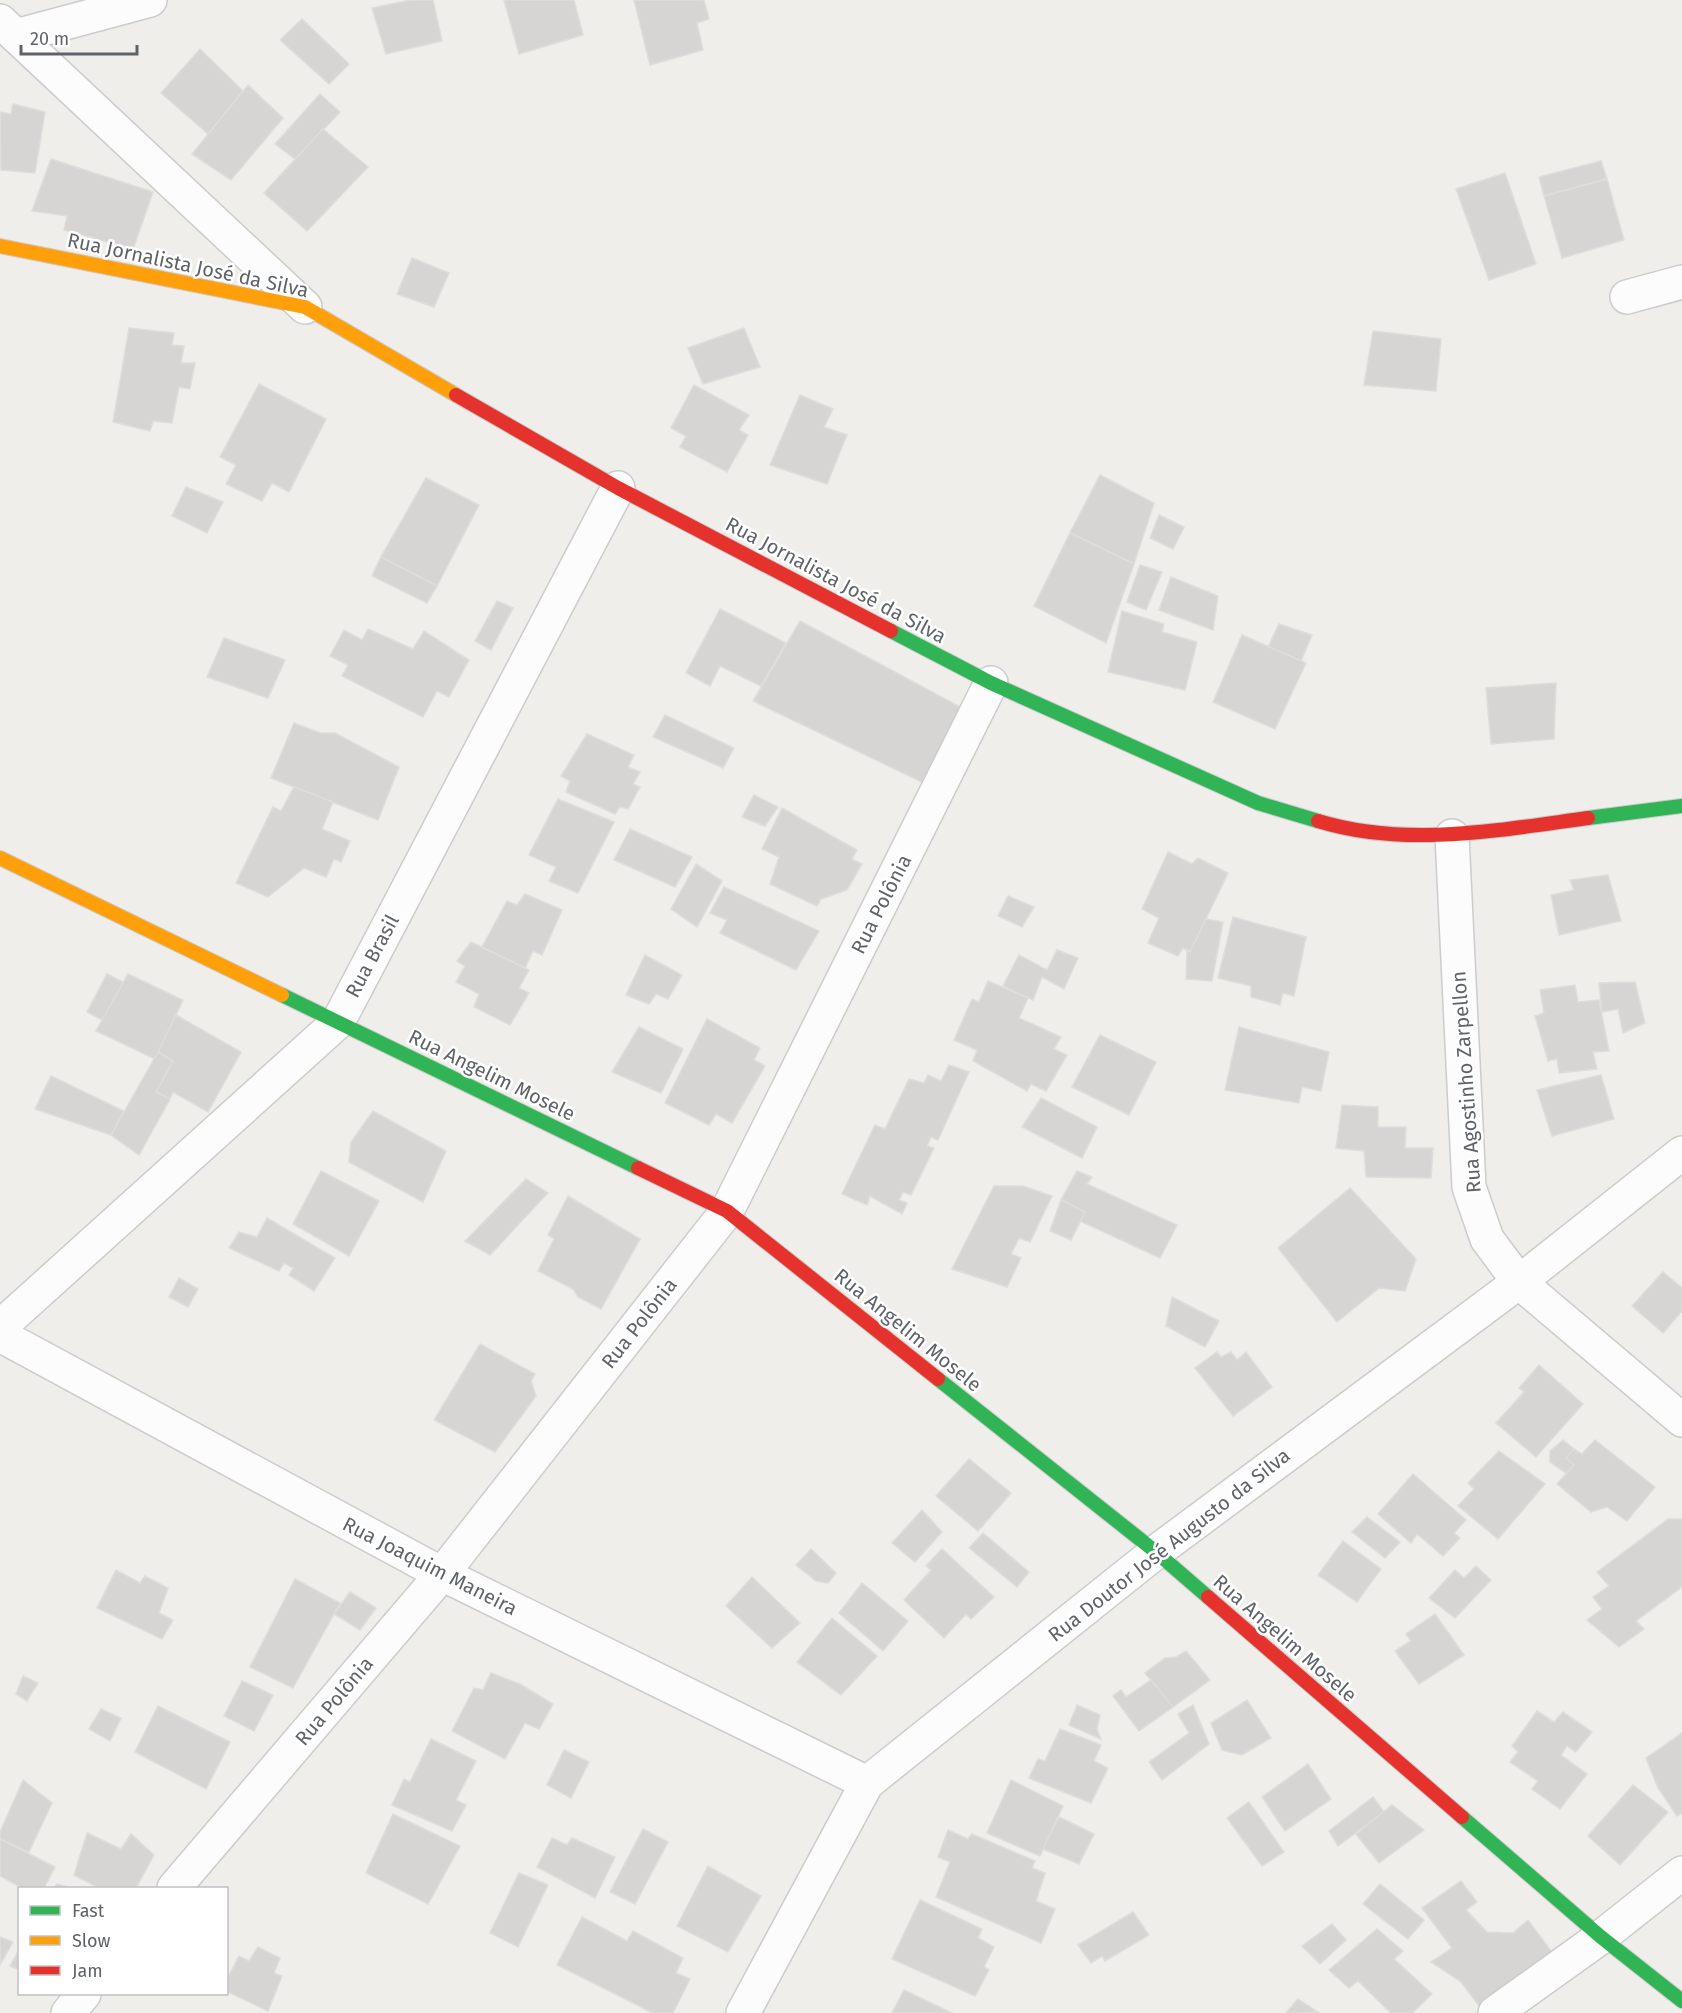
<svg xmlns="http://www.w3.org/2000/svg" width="1682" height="2013" font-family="'Fira Sans',sans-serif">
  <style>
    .building { fill: #d6d5d3; stroke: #deddd9; stroke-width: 1.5 }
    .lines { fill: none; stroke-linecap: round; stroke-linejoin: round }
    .street-casing { stroke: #cbcccc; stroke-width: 36 }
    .fast-casing { stroke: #cacacb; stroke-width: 16 }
    .slow-casing { stroke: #cacacb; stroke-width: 16 }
    .jam-casing { stroke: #cacacb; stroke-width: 16 }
    .street { stroke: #fdfcfc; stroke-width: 33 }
    .fast { stroke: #30b455; stroke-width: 14 }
    .slow { stroke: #ff9f0a; stroke-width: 14 }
    .jam { stroke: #e5322d; stroke-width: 14 }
    .labels { text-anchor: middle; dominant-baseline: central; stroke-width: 5; stroke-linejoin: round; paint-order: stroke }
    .street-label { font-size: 20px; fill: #5f6368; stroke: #fff }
  </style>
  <rect width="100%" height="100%" fill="#efeeea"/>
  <!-- building -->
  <g class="building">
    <polygon points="410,0 433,0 442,41 386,54 372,8"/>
    <polygon points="504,0 574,0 583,35 519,54"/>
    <polygon points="634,0 704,0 709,19 697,23 703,50 650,65"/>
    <polygon points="302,19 349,64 329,84 280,40"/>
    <polygon points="200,49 243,91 208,134 161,93"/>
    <polygon points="248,85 283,118 231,180 192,154"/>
    <polygon points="320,94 340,112 295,159 275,144"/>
    <polygon points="13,104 45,112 35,173 1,170 0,112 11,114"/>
    <polygon points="323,129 368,167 307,231 264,193"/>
    <polygon points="51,159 153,192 133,249 64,230 67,216 32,211"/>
    <polygon points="1601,161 1607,179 1544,196 1539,177"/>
    <polygon points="1505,173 1536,264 1489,280 1456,189"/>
    <polygon points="1607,179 1624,240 1562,258 1544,196"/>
    <polygon points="412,258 449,273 434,307 397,294"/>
    <polygon points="129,328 174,333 172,345 184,346 181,363 195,363 190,389 179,387 172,423 153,421 150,431 113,422"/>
    <polygon points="744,328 760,367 703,384 688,348"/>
    <polygon points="1373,331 1441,339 1436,391 1364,385"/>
    <polygon points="259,384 326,419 289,492 272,483 262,501 226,484 236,465 220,457"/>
    <polygon points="694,385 749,415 739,430 748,435 727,472 680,447 686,436 671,428"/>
    <polygon points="800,395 833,409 824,427 847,435 827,484 770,465"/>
    <polygon points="1100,475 1154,503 1134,564 1070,533"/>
    <polygon points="426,478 479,505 437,586 381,557"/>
    <polygon points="186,487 223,502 207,533 172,516"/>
    <polygon points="1159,515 1184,527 1173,549 1150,538"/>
    <polygon points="1070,533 1134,564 1106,643 1034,606"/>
    <polygon points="381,557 437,586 427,603 372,576"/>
    <polygon points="1140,565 1162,572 1146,610 1127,602"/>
    <polygon points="1171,577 1218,596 1213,630 1159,610"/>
    <polygon points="497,601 513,608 491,650 475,641"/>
    <polygon points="720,609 786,643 761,686 720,666 710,686 686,673"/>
    <polygon points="1122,611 1164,624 1162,632 1197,642 1185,690 1108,672"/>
    <polygon points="800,621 964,709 926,784 753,701"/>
    <polygon points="1279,624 1312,635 1301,661 1268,647"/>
    <polygon points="368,629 413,649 424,631 469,660 449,697 437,691 423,717 342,676 348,665 330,656 344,630 362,640"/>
    <polygon points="1242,635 1306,663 1275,729 1213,702"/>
    <polygon points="224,638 285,660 268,698 207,677"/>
    <polygon points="1556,683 1554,739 1491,744 1486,688"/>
    <polygon points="665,715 734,748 723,768 653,737"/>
    <polygon points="294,723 320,733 335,733 399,767 378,820 271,778"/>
    <polygon points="587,734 634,755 628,767 640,772 633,784 640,787 628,809 620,807 615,814 566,792 570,781 561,776"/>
    <polygon points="294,787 333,802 322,829 350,841 341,862 334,859 326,877 304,868 268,897 236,883 273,807 281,811"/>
    <polygon points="754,795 778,807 765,826 742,817"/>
    <polygon points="558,799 614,822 578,893 549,881 556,867 529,855"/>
    <polygon points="782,808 857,850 852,859 862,864 847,890 821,899 817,906 770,884 779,857 762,849"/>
    <polygon points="630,829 692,857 675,887 614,860"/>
    <polygon points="1168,852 1192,864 1198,858 1228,873 1190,952 1183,948 1178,956 1148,943 1159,918 1142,909"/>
    <polygon points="696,864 722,881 697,927 671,909"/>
    <polygon points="1608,875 1621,921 1559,935 1551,895 1574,890 1570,880"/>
    <polygon points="724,887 819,931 796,970 720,933 727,920 710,913"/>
    <polygon points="525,894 562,910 542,955 533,951 525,968 482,947 507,901 517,905"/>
    <polygon points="1008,896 1034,907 1022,927 998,916"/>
    <polygon points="1233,917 1306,937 1294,996 1283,993 1280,1005 1251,997 1251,986 1218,978"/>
    <polygon points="1206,919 1223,922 1212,981 1186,979 1187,950 1190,952"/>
    <polygon points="471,942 529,970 519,988 529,993 510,1025 474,1007 479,994 456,982 465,966 457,961"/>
    <polygon points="1057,950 1078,958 1064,989 1042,977 1033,1000 1003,986 1019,955 1047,970"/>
    <polygon points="645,955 682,975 668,999 656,994 649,1004 626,995"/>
    <polygon points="107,974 123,982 104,1021 87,1012"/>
    <polygon points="128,974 183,1000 155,1059 96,1031"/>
    <polygon points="988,981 1028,998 1019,1018 1061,1037 1054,1049 1067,1055 1046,1091 1031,1084 1027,1091 973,1061 977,1050 954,1040 972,999 979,1002"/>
    <polygon points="1635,982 1645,1023 1623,1033 1618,1009 1602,1012 1599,983"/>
    <polygon points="1575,985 1578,1002 1599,1000 1609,1051 1593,1052 1597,1069 1559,1073 1557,1059 1548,1061 1535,1016 1544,1013 1540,990"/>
    <polygon points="176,1015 241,1052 208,1112 173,1092 170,1099 156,1092 173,1061 158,1052"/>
    <polygon points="707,1019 760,1048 754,1060 765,1066 732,1123 716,1114 709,1125 665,1103"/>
    <polygon points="639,1027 683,1049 661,1093 612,1072"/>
    <polygon points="1239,1027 1329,1052 1321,1091 1302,1087 1299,1103 1225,1090"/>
    <polygon points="1100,1035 1156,1062 1129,1115 1072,1087"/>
    <polygon points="158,1052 173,1061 156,1092 170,1099 139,1155 111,1135"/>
    <polygon points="949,1065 969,1072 938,1140 931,1137 927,1146 934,1148 911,1195 903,1192 899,1200 907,1203 902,1214 870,1196 867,1205 842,1194 875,1125 885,1129 909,1079 924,1083 928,1075 941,1081"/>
    <polygon points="1601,1075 1614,1119 1552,1136 1537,1090"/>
    <polygon points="51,1076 124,1111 111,1135 35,1109"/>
    <polygon points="1041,1098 1097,1127 1082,1158 1022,1127"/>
    <polygon points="1342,1105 1378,1107 1378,1127 1406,1127 1405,1148 1433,1148 1431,1178 1366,1177 1364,1151 1336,1148"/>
    <polygon points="373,1111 446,1151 423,1202 349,1162 351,1142"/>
    <polygon points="321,1171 379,1201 349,1256 293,1224"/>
    <polygon points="1077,1171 1092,1177 1087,1184 1177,1225 1160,1258 1080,1221 1085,1212 1061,1200"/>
    <polygon points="526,1179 548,1193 490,1255 465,1241"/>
    <polygon points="994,1186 1023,1186 1052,1196 1030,1242 1019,1238 1011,1254 1021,1258 1007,1287 952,1269"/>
    <polygon points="1350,1188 1416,1259 1405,1291 1379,1288 1337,1322 1278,1248"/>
    <polygon points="568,1196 640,1239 601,1309 578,1297 573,1289 538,1271 554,1239 548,1235"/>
    <polygon points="1061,1200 1085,1212 1071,1240 1050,1231"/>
    <polygon points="267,1218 335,1258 314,1291 289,1275 293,1268 284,1263 279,1271 229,1248 239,1232 257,1237"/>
    <polygon points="1663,1272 1682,1288 1682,1311 1663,1333 1632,1306"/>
    <polygon points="179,1278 198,1289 188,1307 169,1297"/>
    <polygon points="1172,1297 1219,1321 1205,1347 1166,1326"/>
    <polygon points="480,1344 535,1374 531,1381 536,1396 495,1452 434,1420"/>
    <polygon points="1217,1352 1221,1357 1231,1352 1237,1360 1246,1352 1272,1387 1233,1416 1195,1368"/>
    <polygon points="1539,1365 1583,1404 1536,1457 1496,1423 1524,1392 1519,1388"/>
    <polygon points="1563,1440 1574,1449 1566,1458 1574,1465 1566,1473 1550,1462 1550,1451"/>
    <polygon points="1595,1440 1655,1487 1627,1521 1607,1507 1591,1512 1557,1484 1574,1465 1566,1458 1574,1449 1582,1454"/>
    <polygon points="1499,1451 1545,1484 1498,1539 1458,1506 1474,1489 1468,1483"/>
    <polygon points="969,1459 1011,1493 978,1531 936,1496"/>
    <polygon points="1413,1474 1466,1520 1454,1533 1460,1538 1443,1556 1417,1534 1411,1543 1378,1514"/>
    <polygon points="922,1510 942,1532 915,1562 892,1543"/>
    <polygon points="1367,1517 1400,1542 1385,1558 1352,1532"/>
    <polygon points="1668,1519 1682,1519 1682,1587 1636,1621 1644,1629 1619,1647 1587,1620 1602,1609 1593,1597 1609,1586 1597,1572"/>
    <polygon points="983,1533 1029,1572 1017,1587 969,1548"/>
    <polygon points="1343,1541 1381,1569 1357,1602 1318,1575"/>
    <polygon points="811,1549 836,1573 828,1583 816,1581 796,1565"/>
    <polygon points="942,1549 994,1597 971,1619 966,1614 944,1638 904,1600 931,1570 926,1566"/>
    <polygon points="1476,1566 1491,1580 1455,1618 1429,1598 1455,1570 1464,1578"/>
    <polygon points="116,1570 140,1583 145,1576 168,1588 159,1613 173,1620 162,1639 97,1608"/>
    <polygon points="752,1577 800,1623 772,1648 726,1606"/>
    <polygon points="295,1579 340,1603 293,1688 250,1667"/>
    <polygon points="862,1583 908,1621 883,1651 839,1613"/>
    <polygon points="350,1592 376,1608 360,1630 334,1614"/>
    <polygon points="1435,1614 1464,1655 1419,1684 1395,1651 1411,1641 1406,1634"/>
    <polygon points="832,1618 877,1656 841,1695 797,1662"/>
    <polygon points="1186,1651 1210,1680 1173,1707 1145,1673 1165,1658 1176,1657"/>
    <polygon points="491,1673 520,1684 553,1704 539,1729 525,1723 505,1759 452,1731 474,1688 483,1690"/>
    <polygon points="23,1676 38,1683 27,1701 16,1694"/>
    <polygon points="1151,1680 1173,1707 1139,1731 1113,1696 1121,1690 1126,1697"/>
    <polygon points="242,1681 273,1695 254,1731 224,1716"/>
    <polygon points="1247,1700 1271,1738 1242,1755 1222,1750 1211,1723"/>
    <polygon points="1077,1705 1100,1715 1097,1729 1101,1739 1069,1725"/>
    <polygon points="1193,1705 1209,1744 1162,1780 1149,1762 1189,1733 1178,1714"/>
    <polygon points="158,1706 230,1742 206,1789 135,1752"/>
    <polygon points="101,1709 121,1718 110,1741 89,1729"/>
    <polygon points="1537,1711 1554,1722 1563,1712 1592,1732 1576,1752 1567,1746 1561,1755 1587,1774 1560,1809 1532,1789 1538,1781 1510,1762 1518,1752 1512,1746"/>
    <polygon points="1060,1729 1101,1745 1094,1761 1108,1768 1091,1803 1029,1778 1038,1759 1045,1761"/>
    <polygon points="1682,1733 1682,1813 1677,1816 1658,1788 1646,1758"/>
    <polygon points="431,1739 476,1761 456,1800 466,1805 452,1831 392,1805 404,1779 410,1782"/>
    <polygon points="564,1750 589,1762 571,1798 547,1785"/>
    <polygon points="1308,1764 1331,1799 1285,1831 1262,1797"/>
    <polygon points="23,1780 52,1803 29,1852 0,1839 0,1832"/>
    <polygon points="1011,1780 1063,1806 1040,1856 987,1833"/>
    <polygon points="1633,1785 1668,1812 1620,1865 1588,1836"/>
    <polygon points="1373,1797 1384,1812 1338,1846 1329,1831"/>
    <polygon points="1249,1802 1284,1852 1262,1866 1227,1818"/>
    <polygon points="1392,1805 1424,1830 1379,1863 1356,1834"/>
    <polygon points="393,1814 460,1846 428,1904 366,1873"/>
    <polygon points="1059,1817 1094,1834 1079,1864 1043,1849"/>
    <polygon points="643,1829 668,1842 635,1904 610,1892"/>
    <polygon points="948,1830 968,1839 972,1834 1035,1861 1032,1868 1045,1873 1036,1901 1055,1909 1041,1943 936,1897 950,1862 938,1857"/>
    <polygon points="87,1833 121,1849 131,1834 154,1855 136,1888 99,1888 74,1875"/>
    <polygon points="552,1838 567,1845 572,1838 615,1857 595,1898 537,1867"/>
    <polygon points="0,1839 55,1867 44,1888 22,1888 0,1876"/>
    <polygon points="708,1866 761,1896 728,1952 677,1926"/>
    <polygon points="519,1873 548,1885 518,1947 490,1933"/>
    <polygon points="1461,1881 1477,1902 1466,1910 1487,1932 1513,1933 1528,1920 1552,1952 1479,2006 1461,1982 1431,1962 1452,1948 1422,1908"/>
    <polygon points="57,1884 71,1888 54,1888"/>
    <polygon points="1380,1884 1424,1920 1408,1939 1363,1904"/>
    <polygon points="920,1900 982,1929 978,1938 994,1947 984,1967 989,1970 975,1996 892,1959"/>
    <polygon points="1133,1912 1149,1935 1105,1961 1102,1956 1091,1963 1078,1945"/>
    <polygon points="582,1917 627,1941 633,1931 683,1958 676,1973 690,1979 673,2013 653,2013 557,1965"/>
    <polygon points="1332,1924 1346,1940 1320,1964 1302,1946"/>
    <polygon points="1377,1929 1403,1951 1394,1959 1432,1994 1412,2013 1391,2013 1358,1981 1349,1988 1329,1970"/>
    <polygon points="0,1937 13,1942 0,1965"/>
    <polygon points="258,1947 280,1958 274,1973 282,1976 268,2011 226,1991 226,1981 239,1956 249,1961"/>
    <polygon points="20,1948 20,1970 10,1966"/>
    <polygon points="904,1990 952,2013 892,2013"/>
    <polygon points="1298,1999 1319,2013 1286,2013"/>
  </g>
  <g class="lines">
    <defs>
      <g id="street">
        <polyline points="0,21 305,307"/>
        <polyline points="16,36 150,0"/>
        <polyline points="1627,297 1682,282"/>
        <polyline points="1452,836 1469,1187 1487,1239 1519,1282 1682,1420"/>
        <polyline points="0,1327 338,1022 618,488"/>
        <polyline points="0,1335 442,1574 867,1783"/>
        <polyline points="174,1888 442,1574 727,1211 991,683"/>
        <polyline points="68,2013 84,1994"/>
        <polyline points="743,2013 867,1783 1156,1552 1519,1282 1682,1153"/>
        <polyline points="1495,2013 1601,1937 1682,1873"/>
      </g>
      <g id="fast">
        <polyline points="891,631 991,683 1258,803 1318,821"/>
        <polyline points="1588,818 1682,806"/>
        <polyline points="282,995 638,1168"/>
        <polyline points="938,1379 1156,1552 1208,1597"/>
        <polyline points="1462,1817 1601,1937 1682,2001"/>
      </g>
      <g id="slow">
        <polyline points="0,246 305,307 456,395"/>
        <polyline points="0,858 282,995"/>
      </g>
      <g id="jam">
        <polyline points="456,395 618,488 891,631"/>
        <path d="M 1318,821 C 1406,848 1499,830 1588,818"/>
        <polyline points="638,1168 727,1211 938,1379"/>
        <polyline points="1208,1597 1462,1817"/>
      </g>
    </defs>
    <!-- street casing -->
    <use href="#street" class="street-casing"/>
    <!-- fast casing -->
    <use href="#fast" class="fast-casing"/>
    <!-- slow casing -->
    <use href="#slow" class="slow-casing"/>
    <!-- jam casing -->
    <use href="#jam" class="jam-casing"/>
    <!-- street -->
    <use href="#street" class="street"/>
    <!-- fast -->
    <use href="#fast" class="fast"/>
    <!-- slow -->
    <use href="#slow" class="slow"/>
    <!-- jam -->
    <use href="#jam" class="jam"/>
  </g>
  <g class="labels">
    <!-- street labels -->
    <g class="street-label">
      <text transform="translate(188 265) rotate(12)">Rua Jornalista José da Silva</text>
      <text transform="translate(836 580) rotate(28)">Rua Jornalista José da Silva</text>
      <text transform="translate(881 904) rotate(-63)">Rua Polônia</text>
      <text transform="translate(372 956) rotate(-62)">Rua Brasil</text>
      <text transform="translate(492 1075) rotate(26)">Rua Angelim Mosele</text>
      <text transform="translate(1466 1082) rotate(-94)">Rua Agostinho Zarpellon</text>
      <text transform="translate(639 1323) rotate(-52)">Rua Polônia</text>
      <text transform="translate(908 1330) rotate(39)">Rua Angelim Mosele</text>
      <text transform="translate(1169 1545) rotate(-38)">Rua Doutor José Augusto da Silva</text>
      <text transform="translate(430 1566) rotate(27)">Rua Joaquim Maneira</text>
      <text transform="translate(1285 1638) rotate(41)">Rua Angelim Mosele</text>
      <text transform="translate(334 1701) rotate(-50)">Rua Polônia</text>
    </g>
  </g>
  <!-- legend -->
  <rect x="18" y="1887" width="210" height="108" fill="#ffffff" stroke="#bfc1c3" stroke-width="1.5"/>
  <rect x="30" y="1906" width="30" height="9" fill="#30b455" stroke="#bfc1c3" stroke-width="1.5"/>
  <text x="72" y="1917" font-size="18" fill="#5f6368">Fast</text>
  <rect x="30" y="1936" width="30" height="9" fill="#ff9f0a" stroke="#bfc1c3" stroke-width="1.5"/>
  <text x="72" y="1947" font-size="18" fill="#5f6368">Slow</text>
  <rect x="30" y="1966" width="30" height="9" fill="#e5322d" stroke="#bfc1c3" stroke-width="1.5"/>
  <text x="72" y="1977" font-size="18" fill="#5f6368">Jam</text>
  <!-- scale -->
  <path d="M21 45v9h116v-9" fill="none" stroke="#5f6368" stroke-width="3"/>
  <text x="30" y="45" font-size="18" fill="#5f6368" stroke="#ffffff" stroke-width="4.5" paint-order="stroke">20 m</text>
</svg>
